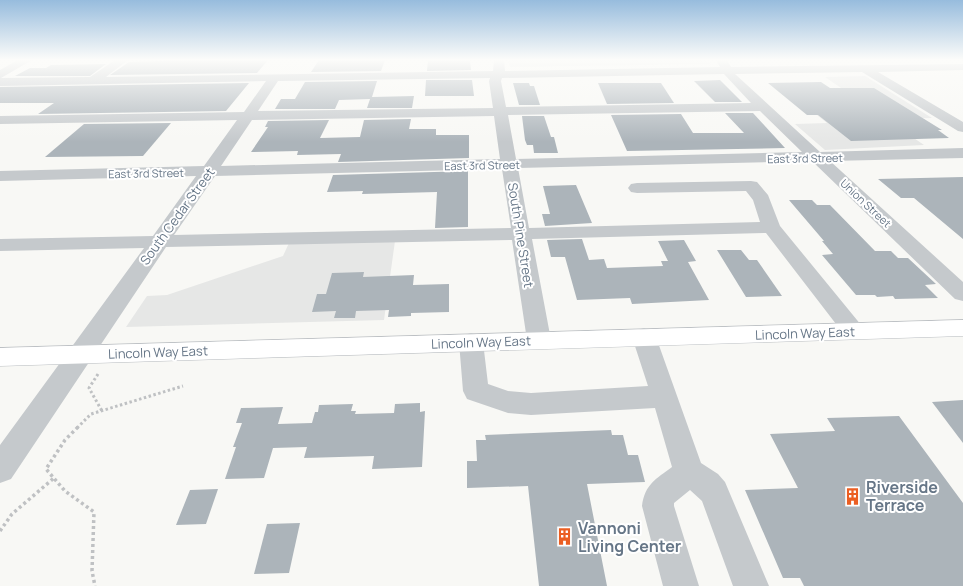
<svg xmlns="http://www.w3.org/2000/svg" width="963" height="586" font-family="Manrope,sans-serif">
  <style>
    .built { fill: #e6e7e6 }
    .building { fill: #acb4ba }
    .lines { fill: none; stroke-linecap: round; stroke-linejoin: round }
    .major-casing { stroke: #b8bcc0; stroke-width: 1 }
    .path-far1 { stroke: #bfc1c3; stroke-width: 3; stroke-dasharray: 2.5 2.5; stroke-linecap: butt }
    .path { stroke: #bfc1c3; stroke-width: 3.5; stroke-dasharray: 3 3; stroke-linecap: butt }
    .minor { fill: #c5c9cc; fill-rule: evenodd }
    .major { fill: #fff; fill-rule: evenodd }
    .labels { text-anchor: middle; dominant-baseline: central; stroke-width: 4; stroke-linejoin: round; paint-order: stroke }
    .far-street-label { font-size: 11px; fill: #667687; stroke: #fff }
    .street-label { font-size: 13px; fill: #667687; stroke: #fff }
    .near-poi-label { font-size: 16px; font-weight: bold; fill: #667687; stroke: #fff; text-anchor: start }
  </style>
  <rect width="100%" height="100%" fill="#f8f8f5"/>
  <!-- built -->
  <g class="built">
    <polygon points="508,60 705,60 710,64 510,67"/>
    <polygon points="865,76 932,118 886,119 924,145 825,150 795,124 827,123 807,107 866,105 825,77"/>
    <polygon points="395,241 384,320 126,327 147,296 167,295 283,256 289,243"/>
  </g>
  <!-- building -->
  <g class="building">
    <polygon points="185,60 268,60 257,73 110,75 129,62"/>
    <polygon points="319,60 385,60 381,71 311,72"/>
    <polygon points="428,60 470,60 471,70 427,71"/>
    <polygon points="106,64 90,76 15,76 30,68 46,68 51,65"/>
    <polygon points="426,80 472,80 474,96 425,96"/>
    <polygon points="720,80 742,102 715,102 694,81"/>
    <polygon points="377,81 372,97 414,96 412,108 367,108 370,99 339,100 335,109 275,109 281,99 295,99 305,82"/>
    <polygon points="821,82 830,88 874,88 942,130 938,130 949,138 851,141 818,115 807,115 768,83"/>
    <polygon points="249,83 226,111 38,114 54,103 0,103 0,87"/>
    <polygon points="513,83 529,83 530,86 534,86 540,105 519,105"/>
    <polygon points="598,83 661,83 674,103 607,104"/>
    <polygon points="725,113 753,113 785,148 627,151 611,115 681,114 693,133 744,133"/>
    <polygon points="522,116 544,116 551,137 554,137 558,153 534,153 533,145 527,145 525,140"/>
    <polygon points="411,119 409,129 436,129 436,135 469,135 469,158 338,162 341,154 297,155 298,151 251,152 268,127 265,127 268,121 329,120 320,138 360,137 364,120"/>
    <polygon points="171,123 143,156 45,157 84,124"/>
    <polygon points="468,171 468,227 435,228 437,192 362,194 363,191 327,192 333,175"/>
    <polygon points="963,177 963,239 914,198 901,198 878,179"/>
    <polygon points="576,185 592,223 545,226 542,214 550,214 543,186"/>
    <polygon points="789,200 812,200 817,205 830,205 875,251 891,251 898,258 908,258 936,284 925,285 938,298 895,299 893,296 877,297 875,295 856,295 822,255 833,254 822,241 824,241"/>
    <polygon points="582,239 589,260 604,259 607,268 663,266 661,261 668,261 658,241 684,240 696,261 688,262 709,300 632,304 630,298 577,300 565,257 551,257 547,240"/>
    <polygon points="717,250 741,250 749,260 757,260 782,296 746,297"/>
    <polygon points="364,272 363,277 414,275 413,285 449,284 449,312 411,313 411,316 388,317 389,310 356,311 355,318 334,318 336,311 312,312 317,294 326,294 332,273"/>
    <polygon points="963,400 963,443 932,402"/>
    <polygon points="420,403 420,412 425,411 422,467 372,469 374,456 304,458 307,447 273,448 264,478 225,479 236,447 233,447 242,423 236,423 241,408 283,407 278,424 312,423 315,412 318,412 319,405 353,404 351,411 356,411 355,414 394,413 395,404"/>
    <polygon points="899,416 963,503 963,586 804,586 800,578 783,578 745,490 798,488 770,434 835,431 827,418"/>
    <polygon points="611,430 612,435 623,435 628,455 638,455 645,482 587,484 607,586 539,586 528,486 467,488 467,461 477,461 476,440 486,440 485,435"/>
    <polygon points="218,489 206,524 176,525 190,490"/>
    <polygon points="300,523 289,573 254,574 267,524"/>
  </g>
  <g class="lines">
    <defs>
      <polygon id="major" points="963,320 963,336 0,366 0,348"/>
    </defs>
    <!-- major casing -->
    <use href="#major" class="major-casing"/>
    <!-- path-far1 -->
    <g class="path-far1">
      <polyline points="98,374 89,388 102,411"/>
      <polyline points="77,428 91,414 183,386"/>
    </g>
    <!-- path -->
    <g class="path">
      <polyline points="78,427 65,440 46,469 65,491 94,512 92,571 95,586"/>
      <polyline points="0,531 12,514 54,478"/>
    </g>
    <!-- minor -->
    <g class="minor">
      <path d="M 18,60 L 32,60 L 1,78 L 90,77 L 115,60 L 128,60 L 106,77 L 493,71 L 494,60 L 504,60 L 505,71 L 720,67 L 717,62 L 719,60 L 727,60 L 731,67 L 963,64 L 963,70 L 878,72 L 963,122 L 963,132 L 958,131 L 862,72 L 735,74 L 820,152 L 963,148 L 963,158 L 830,161 L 963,282 L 963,301 L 955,299 L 812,161 L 518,168 L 529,228 L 760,222 L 753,200 L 746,191 L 637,193 L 631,192 L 628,188 L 631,184 L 637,183 L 751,181 L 757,182 L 768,195 L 780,226 L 866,331 L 862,337 L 854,340 L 846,337 L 766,233 L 532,239 L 551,340 L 548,346 L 539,349 L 530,346 L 527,340 L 512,240 L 166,247 L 11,479 L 0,483 L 0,445 L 144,248 L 0,251 L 0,239 L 153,236 L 196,176 L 0,181 L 0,171 L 204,166 L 237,120 L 0,124 L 0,116 L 244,112 L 266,81 L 0,86 L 0,70 ZM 724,74 L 751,103 L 506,107 L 501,81 L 502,78 ZM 490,78 L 489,81 L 493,108 L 258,111 L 278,81 ZM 760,111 L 802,152 L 516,159 L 508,115 ZM 494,116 L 500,159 L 221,166 L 252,120 ZM 502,169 L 511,228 L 174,235 L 215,176 Z"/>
      <path d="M 644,328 L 653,331 L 656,337 L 701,463 L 718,474 L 725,482 L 769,586 L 733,586 L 702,501 L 690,490 L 674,503 L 674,506 L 699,586 L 663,586 L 642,506 C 645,484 656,479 672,467 L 655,408 L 531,415 L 508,413 L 467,399 L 463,391 L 459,342 L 462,336 L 471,333 L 480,336 L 483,342 L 488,384 L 508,391 L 531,393 L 648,386 L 632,337 L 635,331 Z"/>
    </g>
    <!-- major -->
    <use href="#major" class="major"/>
  </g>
  <!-- sky -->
  <linearGradient id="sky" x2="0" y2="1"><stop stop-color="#97bcdd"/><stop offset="0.42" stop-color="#fcfcfa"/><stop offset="1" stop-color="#fcfcfa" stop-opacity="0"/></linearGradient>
  <rect width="963" height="142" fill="url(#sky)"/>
  <!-- icons -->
  <defs>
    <symbol id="building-bare" viewBox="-9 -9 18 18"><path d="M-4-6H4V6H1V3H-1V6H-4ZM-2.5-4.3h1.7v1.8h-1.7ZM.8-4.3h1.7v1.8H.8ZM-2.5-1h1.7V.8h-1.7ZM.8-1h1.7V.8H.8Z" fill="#eb5e22" stroke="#fff" stroke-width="2.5" paint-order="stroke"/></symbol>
  </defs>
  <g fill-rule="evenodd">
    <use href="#building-bare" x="840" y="484" width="25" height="25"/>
    <use href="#building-bare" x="552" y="524" width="25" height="25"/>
  </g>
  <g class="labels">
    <!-- far-street labels -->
    <g class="far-street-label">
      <text transform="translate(805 158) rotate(-1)">East 3rd Street</text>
      <text transform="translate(482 165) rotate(-1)">East 3rd Street</text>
      <text transform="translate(146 173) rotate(-1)">East 3rd Street</text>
      <text transform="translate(866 203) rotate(43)">Union Street</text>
    </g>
    <!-- street labels -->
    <g class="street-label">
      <text transform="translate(177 216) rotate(-54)">South Cedar Street</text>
      <text transform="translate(521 235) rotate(81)">South Pine Street</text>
      <text transform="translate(805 333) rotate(-2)">Lincoln Way East</text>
      <text transform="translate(481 342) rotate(-2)">Lincoln Way East</text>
      <text transform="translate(158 352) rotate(-2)">Lincoln Way East</text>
    </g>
    <!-- near-poi labels -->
    <g class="near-poi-label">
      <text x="866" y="487">Riverside<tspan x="866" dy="18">Terrace</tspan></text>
      <text x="578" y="528">Vannoni<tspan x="578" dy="18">Living Center</tspan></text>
    </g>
  </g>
</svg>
